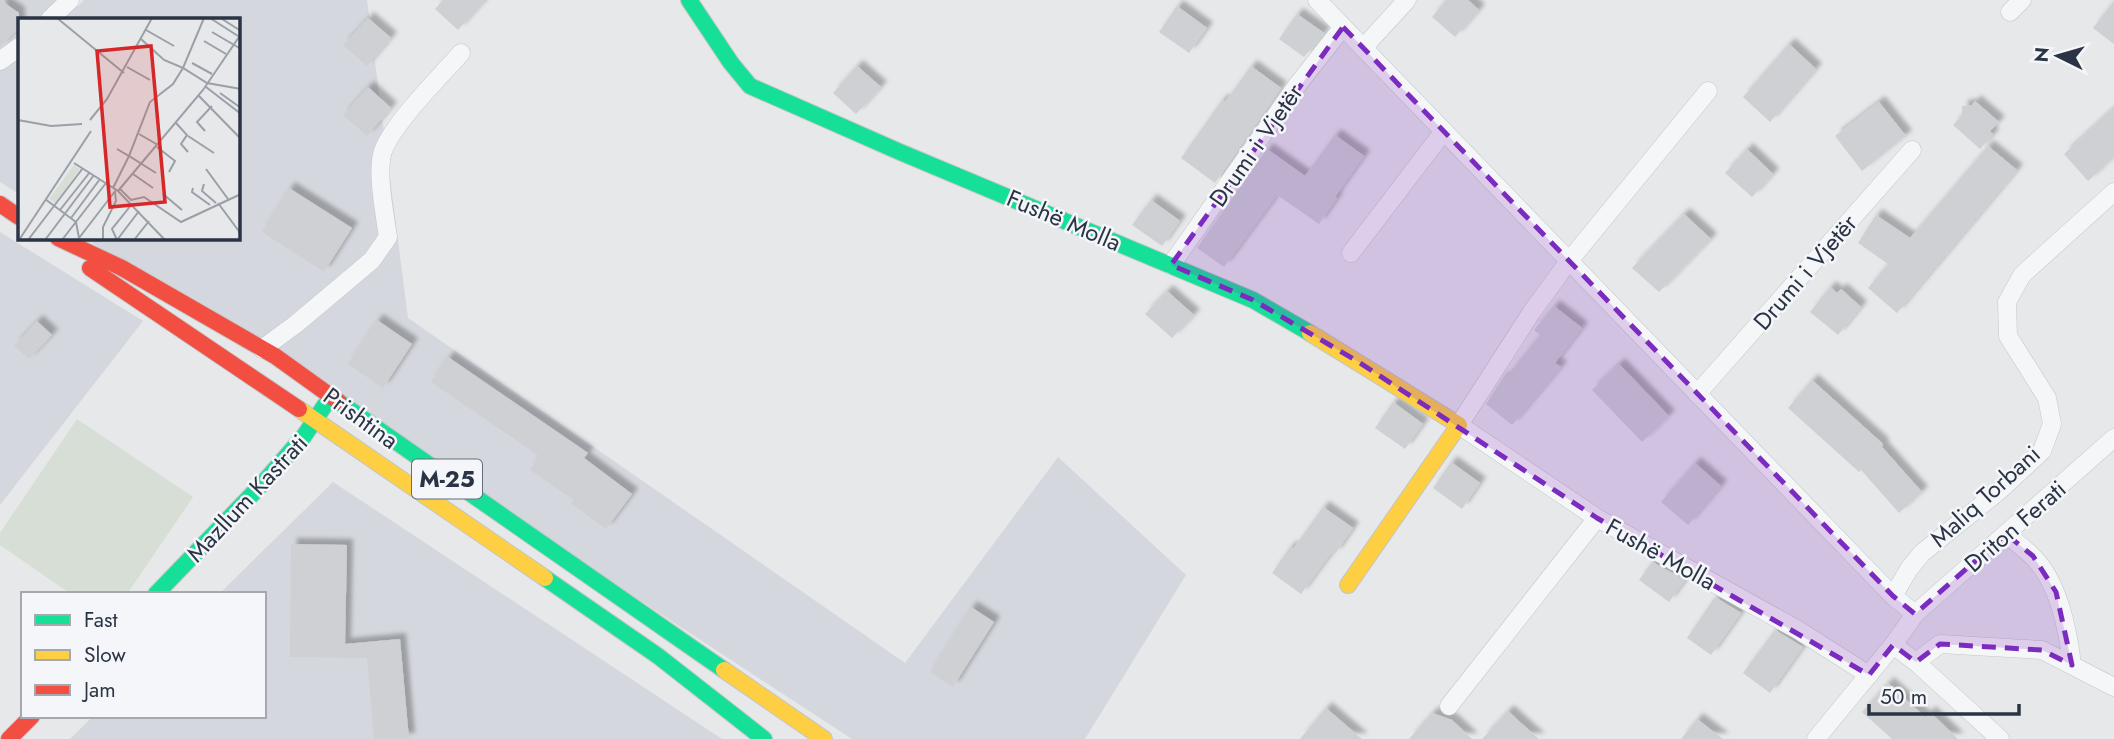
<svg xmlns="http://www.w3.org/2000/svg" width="2114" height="739" font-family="Jost,sans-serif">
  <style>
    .built { fill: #d4d7dd }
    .green { fill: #d6ded6 }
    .building { fill: #ced0d3; filter: url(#shadow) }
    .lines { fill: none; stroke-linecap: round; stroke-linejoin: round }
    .street-casing { stroke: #c4c6c8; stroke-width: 19 }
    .fast-casing { stroke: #c4c6c8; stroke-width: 18 }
    .slow-casing { stroke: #c4c6c8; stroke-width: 18 }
    .jam-casing { stroke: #c4c6c8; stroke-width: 18 }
    .street { stroke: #f5f6f7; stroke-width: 18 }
    .fast { stroke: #16e098; stroke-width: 16 }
    .slow { stroke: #ffcf43; stroke-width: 16 }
    .jam { stroke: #f24e42; stroke-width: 16 }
    .marked { fill: #7b2cbf; fill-opacity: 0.2; stroke: #7b2cbf; stroke-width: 5; stroke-dasharray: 14 9; stroke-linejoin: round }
    .labels { text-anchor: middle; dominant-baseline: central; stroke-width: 5; stroke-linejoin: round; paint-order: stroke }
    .shield { fill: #f4f6f9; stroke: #676e7b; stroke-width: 2 }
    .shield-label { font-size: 23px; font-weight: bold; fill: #2b3445 }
    .street-label { font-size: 24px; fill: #2b3445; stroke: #f4f6f9 }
    .inset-road { fill: none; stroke: #9ba0a8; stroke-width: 2 }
    .view { fill: #d62828; fill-opacity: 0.15; stroke: #d62828; stroke-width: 3.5 }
    .inset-edge { fill: none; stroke: #2b3445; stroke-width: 3.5 }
  </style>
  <defs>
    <filter id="shadow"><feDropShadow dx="6" dy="-6" stdDeviation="2" flood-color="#0004"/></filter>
  </defs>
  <rect width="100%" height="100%" fill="#e6e8ea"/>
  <!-- built -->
  <g class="built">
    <polygon points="0,0 69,0 78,6 84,0 367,0 408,318 905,663 1058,457 1186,575 1085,739 852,739 85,238 238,238 238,19 19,19 19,194 0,182"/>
    <polygon points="0,232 143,321 0,505"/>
    <polygon points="333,482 722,739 70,739 93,716 264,716 264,594 219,594"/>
  </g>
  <!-- green -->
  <polygon class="green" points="77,419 193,497 127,594 71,594 0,545 0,533"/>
  <!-- building -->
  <g class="building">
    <polygon points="0,0 19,13 19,28 0,47"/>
    <polygon points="443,0 485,0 458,30 435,9"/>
    <polygon points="1446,0 1468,0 1479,10 1455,37 1432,17"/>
    <polygon points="2114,1 2114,44 2093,28"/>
    <polygon points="1177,6 1207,28 1189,53 1159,32"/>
    <polygon points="1297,14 1324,33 1304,57 1279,39"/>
    <polygon points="368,18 391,38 367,66 343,45"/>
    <polygon points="1789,44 1816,69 1770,122 1743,97"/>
    <polygon points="857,66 881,87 856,114 833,93"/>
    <polygon points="1251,66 1281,88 1215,183 1181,158 1222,100 1225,102"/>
    <polygon points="368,87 391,108 367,136 343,115"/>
    <polygon points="1975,101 1999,122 1990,131 1993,135 1980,149 1953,125 1962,115 1962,106 1972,105"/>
    <polygon points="1879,102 1906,136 1862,171 1835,136"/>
    <polygon points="2114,108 2114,157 2088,181 2064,154"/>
    <polygon points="1335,135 1364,156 1335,197 1337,198 1319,224 1277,195 1224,267 1197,248 1267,149 1305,176"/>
    <polygon points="1988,146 2017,170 1897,313 1868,288 1888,264 1858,243 1876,215 1910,238"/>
    <polygon points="1747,149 1773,174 1752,197 1725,173"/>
    <polygon points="289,188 352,228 324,272 262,232"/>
    <polygon points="1151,200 1180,221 1162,246 1132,225"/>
    <polygon points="1684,214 1711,239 1659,292 1632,268"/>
    <polygon points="1830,287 1837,293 1841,289 1861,307 1838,335 1810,312"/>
    <polygon points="1167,291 1194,315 1172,338 1145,314"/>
    <polygon points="1554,306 1582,328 1555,363 1561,367 1512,425 1486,404 1503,378 1505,379 1540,335 1534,330"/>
    <polygon points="377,320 412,344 383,388 348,364"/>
    <polygon points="37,321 52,335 29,359 14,346"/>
    <polygon points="448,357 588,453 584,458 632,494 606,529 571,503 574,500 530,470 539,456 431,382"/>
    <polygon points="1619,364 1669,416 1642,442 1592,390"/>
    <polygon points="1812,380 1883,444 1882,447 1922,492 1899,513 1861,470 1859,472 1788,408"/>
    <polygon points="1393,402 1423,424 1405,449 1375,428"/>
    <polygon points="1451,462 1480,483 1462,509 1433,488"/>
    <polygon points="1695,463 1721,486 1688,525 1661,502"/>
    <polygon points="1323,507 1353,528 1335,554 1332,552 1301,594 1272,573 1290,547 1293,549"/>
    <polygon points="291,544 347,545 345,644 400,639 409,739 374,739 367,658 290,657"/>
    <polygon points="1652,562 1685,580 1669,602 1639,580"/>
    <polygon points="1715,597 1741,613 1711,655 1687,638"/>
    <polygon points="971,607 994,622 953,687 930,672"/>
    <polygon points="1775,630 1803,647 1770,693 1743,673"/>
    <polygon points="1888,683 1925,717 1930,712 1958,739 1892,739 1862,712"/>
    <polygon points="1326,708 1362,739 1300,739"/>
    <polygon points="1508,711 1521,723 1539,739 1482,739"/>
    <polygon points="1432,713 1452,720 1472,739 1409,739"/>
    <polygon points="1697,719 1723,739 1681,739"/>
  </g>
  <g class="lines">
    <defs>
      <g id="street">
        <polyline points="1317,0 1893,596 1915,614"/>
        <polyline points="2010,12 2022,0"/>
        <polyline points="50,19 70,0"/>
        <polyline points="1363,48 1407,0"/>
        <polyline points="0,61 19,47"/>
        <polyline points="1708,91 1569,261 1531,313 1459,425 1597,518 1798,630 1869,675"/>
        <polyline points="1351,253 1444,131"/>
        <polyline points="1171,265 1298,84 1343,27"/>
        <path d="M 262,349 L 296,324 L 372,260 L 388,237 C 385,215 376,172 383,151 C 394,122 440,77 461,53"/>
        <polyline points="1697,394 1912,150"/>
        <path d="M 2006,534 C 2014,541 2023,547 2031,555 C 2058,580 2068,630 2072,665"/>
        <polyline points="1893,596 1909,569 1922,553 2000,490 2042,451 2052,424 2047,398 2008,336 2007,302 2022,275 2114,192"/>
        <polyline points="1893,645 1916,662 2000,739"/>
        <polyline points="1916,662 1940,644 2042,650 2114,687"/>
        <polyline points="1449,706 1597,518"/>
        <polyline points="1816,739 1893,645 1915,614 2114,438"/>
      </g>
      <g id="fast">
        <polyline points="689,0 731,63 750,86 900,152 1253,300 1310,333"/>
        <polyline points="339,402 724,670"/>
        <polyline points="545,578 658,656 764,739"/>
        <polyline points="156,594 264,482 304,436 325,405"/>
      </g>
      <g id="slow">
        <polyline points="1310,333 1459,425 1348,585"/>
        <polyline points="299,409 545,578"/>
        <polyline points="724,670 824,739"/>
      </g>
      <g id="jam">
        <polyline points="0,204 19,217"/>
        <polyline points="58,238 122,268 275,356 339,402"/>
        <polyline points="90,268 299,409"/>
        <polyline points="9,739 32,716"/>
      </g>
    </defs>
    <!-- street casing -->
    <use href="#street" class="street-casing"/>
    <!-- fast casing -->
    <use href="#fast" class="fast-casing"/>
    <!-- slow casing -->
    <use href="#slow" class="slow-casing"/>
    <!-- jam casing -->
    <use href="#jam" class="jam-casing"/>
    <!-- street -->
    <use href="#street" class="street"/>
    <!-- fast -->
    <use href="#fast" class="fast"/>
    <!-- slow -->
    <use href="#slow" class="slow"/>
    <!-- jam -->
    <use href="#jam" class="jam"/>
  </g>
  <!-- marked area -->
  <path class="marked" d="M 1343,27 L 1893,596 L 1915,614 L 2006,534 L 2033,556 L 2056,592 L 2072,665 L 2042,650 L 1940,644 L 1916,662 L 1893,645 L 1869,675 L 1597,518 L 1357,361 L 1253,300 L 1171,265 Z"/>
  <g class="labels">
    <!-- shield labels -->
    <rect class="shield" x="412" y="459.5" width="70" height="39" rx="5"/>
    <g class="shield-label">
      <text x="447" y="479">M-25</text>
    </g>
    <!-- street labels -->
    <g class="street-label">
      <text transform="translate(1256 145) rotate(-55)">Drumi i Vjetër</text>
      <text transform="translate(1064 220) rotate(23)">Fushë Molla</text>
      <text transform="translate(1805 272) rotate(-49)">Drumi i Vjetër</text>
      <text transform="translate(361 418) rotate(36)">Prishtina</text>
      <text transform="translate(1985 496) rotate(-42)">Maliq Torbani</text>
      <text transform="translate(247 498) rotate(-47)">Mazllum Kastrati</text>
      <text transform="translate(2015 526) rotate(-41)">Driton Ferati</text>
      <text transform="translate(1661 554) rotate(29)">Fushë Molla</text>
    </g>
  </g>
  <!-- overview -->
  <g transform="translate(18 18)">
    <rect width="222" height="222" fill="#e6e8ea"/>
    <path d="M 56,147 L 62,151 L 37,185 L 31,181 Z" fill="#d6ded6"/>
    <path class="inset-road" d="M 39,0 L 106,55M 192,0 L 220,18M 204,1 L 223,13M 128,12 L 156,28M 194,14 L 223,31M 123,21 L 146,42 L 165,50 L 186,0M 186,23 L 208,36M 174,45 L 194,56M 109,49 L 132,62M 188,69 L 223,96M 202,75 L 223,90M 180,77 L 223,121M 0,102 L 33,108 L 64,106M 72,102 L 89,81 L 134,0M 158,105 L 169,117 L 163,126 L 170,134M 187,113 L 179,104 L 194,88M 121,116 L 140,127M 170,118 L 196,135M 139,129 L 157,143 L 151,154M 99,131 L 111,138 L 132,84 L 155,66 L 165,50 L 189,65 L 223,71M 56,145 L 100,173 L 147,222M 188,151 L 210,181M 115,156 L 135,170M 186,166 L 184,173 L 198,185M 95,170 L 111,138 L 138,155M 175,170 L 174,174 L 192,187M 102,171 L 113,182 L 126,179 L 163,204 L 223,176M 100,173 L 185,72 L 223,16M 145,176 L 164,192M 27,181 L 58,204 L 61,220M 200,185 L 223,216M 42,192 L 72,154M 53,200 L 82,161M 61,220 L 98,172M 1,222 L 73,113M 10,222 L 65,150M 27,222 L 76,157M 44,222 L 88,165M 85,222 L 85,209 L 98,183 L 97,174M 99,222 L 94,211 L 114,186M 99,222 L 121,193M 116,222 L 131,203"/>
    <path class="view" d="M 133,28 L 147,184 L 92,189 L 79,33 Z"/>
    <rect width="222" height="222" class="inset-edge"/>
  </g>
  <!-- legend -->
  <rect x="21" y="592" width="245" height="126" fill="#f4f6f9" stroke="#a4a8b1" stroke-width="2"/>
  <rect x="35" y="615" width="35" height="10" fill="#16e098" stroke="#a4a8b1" stroke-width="2"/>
  <text x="84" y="627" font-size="21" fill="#2b3445">Fast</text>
  <rect x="35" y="650" width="35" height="10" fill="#ffcf43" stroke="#a4a8b1" stroke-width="2"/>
  <text x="84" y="662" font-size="21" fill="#2b3445">Slow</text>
  <rect x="35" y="685" width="35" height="10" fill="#f24e42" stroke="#a4a8b1" stroke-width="2"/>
  <text x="84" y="697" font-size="21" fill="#2b3445">Jam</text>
  <!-- north arrow -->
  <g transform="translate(2058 56) rotate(275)" stroke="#f4f6f9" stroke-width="5" paint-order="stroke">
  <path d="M0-5L12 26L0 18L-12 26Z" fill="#2b3445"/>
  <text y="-10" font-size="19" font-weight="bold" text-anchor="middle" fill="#2b3445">N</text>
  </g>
  <!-- scale -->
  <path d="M1869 704v10h150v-10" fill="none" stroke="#2b3445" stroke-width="3.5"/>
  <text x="1880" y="704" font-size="21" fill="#2b3445" stroke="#f4f6f9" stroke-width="5" paint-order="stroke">50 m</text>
</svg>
